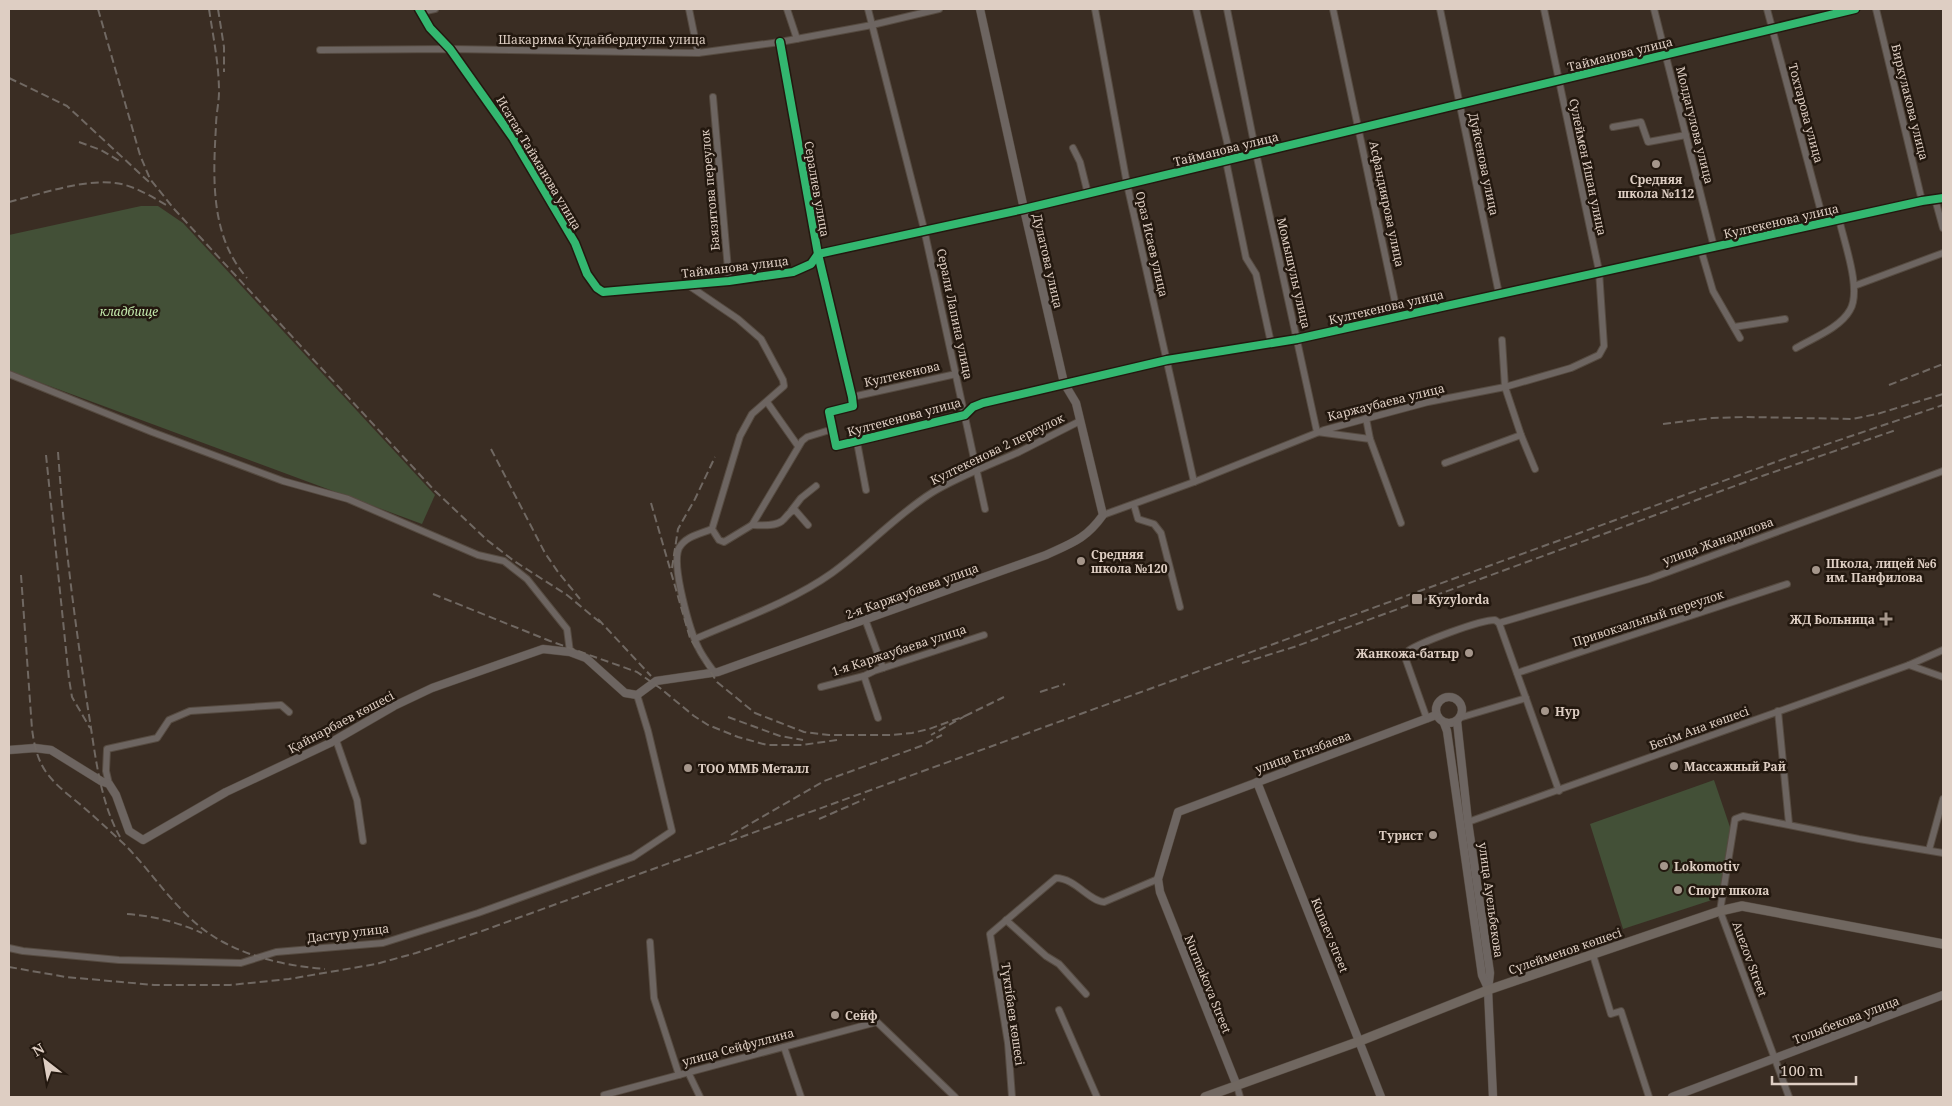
<svg xmlns="http://www.w3.org/2000/svg" width="1952" height="1106" font-family="'Noto Serif',serif">
  <style>
    .green { fill: #435037 }
    .lines { fill: none; stroke-linecap: round; stroke-linejoin: round }
    .minor-casing { stroke: #564b41; stroke-width: 8 }
    .tertiary-casing { stroke: #564b41; stroke-width: 9 }
    .secondary-casing { stroke: #564b41; stroke-width: 10 }
    .minor { stroke: #6d6561; stroke-width: 6 }
    .tertiary { stroke: #6d6561; stroke-width: 8 }
    .secondary { stroke: #706760; stroke-width: 9 }
    .rail { stroke: #706862; stroke-width: 2; stroke-dasharray: 8 4; stroke-linecap: butt }
    .cycleway-casing { stroke: #23180f; stroke-width: 11 }
    .cycleway { stroke: #33b770; stroke-width: 8 }
    .poi-dot { fill: #a5968b; stroke: #23180f; stroke-width: 2 }
    .labels { text-anchor: middle; dominant-baseline: central; stroke-width: 5; stroke-linejoin: round; paint-order: stroke }
    .street-label { font-size: 12px; fill: #decec3; stroke: #23180f }
    .poi-label { font-size: 12px; font-weight: bold; fill: #decec3; stroke: #23180f; text-anchor: start }
    .park-label { font-size: 12px; font-style: italic; fill: #c3e9ac; stroke: #23180f }
  </style>
  <rect width="100%" height="100%" fill="#3a2d23"/>
  <!-- green -->
  <g class="green">
    <polygon points="141,206 158,206 183,223 435,495 422,524 9,371 9,235"/>
    <polygon points="1714,780 1732,833 1718,898 1623,929 1590,824"/>
  </g>
  <g class="lines">
    <defs>
      <g id="minor">
        <polyline points="419,9 430,28 450,49 513,138 575,243 587,274 597,288 603,292 729,281 793,272 811,264 818,254 1024,209 1855,9"/>
        <polyline points="689,9 698,53"/>
        <polyline points="787,9 797,39"/>
        <polyline points="868,9 924,229 985,509"/>
        <polyline points="1095,9 1127,184 1194,482"/>
        <polyline points="1196,9 1231,159"/>
        <polyline points="1227,9 1256,153 1317,432 1370,439 1401,523"/>
        <polyline points="1333,9 1398,316"/>
        <polyline points="1440,9 1499,294"/>
        <polyline points="1654,9 1714,247"/>
        <polyline points="1767,9 1824,223"/>
        <polyline points="1876,9 1922,201"/>
        <polyline points="421,12 435,9"/>
        <polyline points="780,42 818,254 852,397 853,406 829,412 836,446 965,415 973,407 983,403 1167,360 1297,339 1922,201 1943,198"/>
        <polyline points="320,50 450,49 698,53 780,42 872,25 939,9"/>
        <polyline points="713,97 729,281"/>
        <polyline points="1613,127 1641,122 1648,142 1686,135"/>
        <polyline points="1073,148 1080,162 1088,194"/>
        <polyline points="1226,161 1246,258 1256,274 1271,343"/>
        <polyline points="1935,199 1943,228"/>
        <polyline points="1701,250 1713,291 1740,338"/>
        <polyline points="688,285 738,319 761,339 783,380 784,386 752,414 740,436 712,529 719,540 724,542 752,525 802,441 807,437 833,429"/>
        <polyline points="1854,286 1943,253"/>
        <polyline points="1734,327 1785,319"/>
        <polyline points="1502,340 1505,387 1521,435 1535,469"/>
        <path d="M 1796,348 C 1813,338 1840,328 1850,310 C 1862,290 1844,242 1839,219"/>
        <polyline points="9,374 152,432 283,481 348,499 478,555 504,561 527,579 567,629 570,652"/>
        <polyline points="852,397 956,374"/>
        <polyline points="767,402 798,446"/>
        <polyline points="1366,418 1370,439"/>
        <polyline points="857,442 866,490"/>
        <polyline points="1445,463 1521,435"/>
        <polyline points="1134,505 1138,519 1154,524 1161,533 1180,607"/>
        <polyline points="791,511 801,498 816,486"/>
        <polyline points="1103,515 1194,482 1324,430 1428,402 1505,387 1571,368 1599,355 1604,346 1599,271 1544,9"/>
        <path d="M 752,525 C 761,525 774,527 782,521 C 787,517 788,512 795,510 L 808,525"/>
        <path d="M 712,529 C 700,534 686,536 679,548 C 671,565 690,632 699,649 C 703,657 709,665 714,672"/>
        <polyline points="865,619 883,668"/>
        <polyline points="1499,623 1649,579 1943,471"/>
        <path d="M 695,639 C 741,619 791,602 832,573 C 867,548 896,515 933,492 C 960,476 990,465 1019,452 C 1039,442 1060,431 1080,421"/>
        <polyline points="1909,665 1943,677"/>
        <polyline points="1517,673 1787,584"/>
        <polyline points="864,676 878,718"/>
        <polyline points="821,687 864,676 874,671 984,635"/>
        <polyline points="1778,711 1789,824"/>
        <polyline points="1459,718 1526,698"/>
        <path d="M 1427,719 L 1406,660 L 1408,651 C 1421,642 1480,620 1495,620 L 1499,623 L 1559,791"/>
        <polyline points="336,740 357,800 363,841"/>
        <polyline points="109,784 106,771 107,749 157,738 169,720 190,711 281,705 289,712"/>
        <polyline points="1468,822 1909,665 1943,650"/>
        <polyline points="1929,850 1943,799"/>
        <polyline points="1006,920 1046,956 1059,964 1086,994"/>
        <polyline points="650,942 654,998 679,1075"/>
        <polyline points="9,948 23,951 119,960 241,963 276,952 383,943 478,913 633,857 672,831 648,731 637,695"/>
        <polyline points="1593,955 1611,1014 1621,1011 1649,1097"/>
        <polyline points="1059,1010 1097,1097"/>
        <polyline points="784,1047 801,1097"/>
        <polyline points="688,1072 700,1097"/>
        <polyline points="1237,1086 1240,1097"/>
        <polyline points="604,1095 877,1022 955,1097"/>
        <path d="M 1012,1097 L 1008,1043 L 990,934 L 1056,878 C 1075,878 1089,901 1104,902 L 1158,879"/>
        <polyline points="1789,1097 1720,911 1735,819 1743,816 1859,839 1943,853"/>
      </g>
      <g id="tertiary">
        <circle cx="1449" cy="710" r="13"/>
        <polyline points="1457,721 1468,822 1490,973 1488,990 1493,1097"/>
        <polyline points="1444,723 1447,731 1482,975 1488,988"/>
        <path d="M 9,750 L 35,748 L 51,750 L 101,781 L 109,784 L 116,795 L 129,831 L 143,840 L 226,792 L 330,743 L 394,706 L 432,688 L 543,649 L 570,652 L 586,658 L 625,693 L 637,695 L 656,681 L 718,672 L 1046,555 C 1072,543 1086,539 1103,515 L 1076,403 L 1064,383 L 1024,209 L 980,9"/>
        <polyline points="1257,782 1381,1097"/>
        <polyline points="1237,1086 1160,892 1158,879 1178,812 1436,715"/>
        <polyline points="1672,1097 1943,995"/>
      </g>
      <polyline id="secondary" points="1205,1097 1360,1041 1488,990 1720,911 1742,906 1943,944"/>
    </defs>
    <!-- minor casing -->
    <use href="#minor" class="minor-casing"/>
    <!-- tertiary casing -->
    <use href="#tertiary" class="tertiary-casing"/>
    <!-- secondary casing -->
    <use href="#secondary" class="secondary-casing"/>
    <!-- minor -->
    <use href="#minor" class="minor"/>
    <!-- tertiary -->
    <use href="#tertiary" class="tertiary"/>
    <!-- secondary -->
    <use href="#secondary" class="secondary"/>
    <!-- rail -->
    <g class="rail">
      <polyline points="98,9 140,155 150,179 175,210 435,491 487,540 514,561 567,595 602,624"/>
      <path d="M 209,9 C 213,36 219,64 219,92 C 219,103 216,114 216,126 C 213,178 210,236 247,278"/>
      <polyline points="218,9 224,47 224,72"/>
      <polyline points="9,78 67,106 149,182"/>
      <polyline points="79,142 101,150 121,162"/>
      <path d="M 9,202 C 41,194 82,179 115,183 C 134,185 152,197 168,206"/>
      <polyline points="1889,385 1943,364"/>
      <polyline points="1663,424 1712,418 1747,417 1852,419 1877,414 1943,394"/>
      <polyline points="491,449 545,553 558,572 580,599"/>
      <path d="M 58,452 C 64,539 75,623 88,709 C 95,751 99,800 120,837"/>
      <polyline points="46,455 69,679 72,697 90,728"/>
      <polyline points="651,503 690,638 717,682 755,713 804,732 829,735 892,735 912,733 929,729 965,716 931,735"/>
      <polyline points="672,568 678,529 695,499 715,457"/>
      <path d="M 21,575 L 32,729 C 34,744 37,759 46,772 C 56,786 69,795 82,806 C 96,818 110,831 124,844 C 157,877 180,919 223,942 C 255,959 289,966 325,969"/>
      <polyline points="433,594 550,641 637,672 660,688 694,716 708,725 738,737 767,745 802,745 837,740"/>
      <polyline points="598,619 651,676"/>
      <polyline points="1242,663 1294,647 1765,475 1896,430"/>
      <polyline points="1040,692 1065,684"/>
      <polyline points="965,716 1004,697"/>
      <polyline points="728,717 780,736 803,740"/>
      <polyline points="819,819 865,799"/>
      <polyline points="731,835 824,781 921,746 942,735"/>
      <path d="M 127,914 C 154,916 177,922 202,933"/>
      <polyline points="9,967 66,977 154,985 230,985 289,979 376,964 416,953 482,931 1792,456 1943,405"/>
    </g>
    <defs>
      <g id="cycleway">
        <polyline points="419,9 430,28 450,49 513,138 575,243 587,274 597,288 603,292 729,281 793,272 811,264 818,254 1024,209 1855,9"/>
        <polyline points="780,42 818,254 852,397 853,406 829,412 836,446 965,415 973,407 983,403 1167,360 1297,339 1922,201 1943,198"/>
      </g>
    </defs>
    <!-- cycleway casing -->
    <use href="#cycleway" class="cycleway-casing"/>
    <!-- cycleway -->
    <use href="#cycleway" class="cycleway"/>
  </g>
  <!-- markers -->
  <g class="poi-dot">
    <circle cx="1656" cy="164" r="5"/>
    <circle cx="1081" cy="561" r="5"/>
    <circle cx="1816" cy="570" r="5"/>
    <rect x="1411" y="593" width="12" height="12" rx="2.5"/>
    <path d="M1883.5 611.5h5v5h5v5h-5v5h-5v-5h-5v-5h5z"/>
    <circle cx="1469" cy="653" r="5"/>
    <circle cx="1545" cy="711" r="5"/>
    <circle cx="1674" cy="766" r="5"/>
    <circle cx="688" cy="768" r="5"/>
    <circle cx="1433" cy="835" r="5"/>
    <circle cx="1664" cy="866" r="5"/>
    <circle cx="1678" cy="890" r="5"/>
    <circle cx="835" cy="1015" r="5"/>
  </g>
  <g class="labels">
    <!-- street labels -->
    <g class="street-label">
      <text x="602" y="39">Шакарима Кудайбердиулы улица</text>
      <text transform="translate(1620 54) rotate(-14)">Тайманова улица</text>
      <text transform="translate(1910 102) rotate(76)">Биркулакова улица</text>
      <text transform="translate(1806 113) rotate(75)">Тохтарова улица</text>
      <text transform="translate(1695 125) rotate(76)">Молдагулова улица</text>
      <text transform="translate(1226 149) rotate(-14)">Тайманова улица</text>
      <text transform="translate(539 163) rotate(59)">Исатая Тайманова улица</text>
      <text transform="translate(1484 164) rotate(78)">Дуйсенова улица</text>
      <text transform="translate(1588 167) rotate(78)">Сулеймен Ишан улица</text>
      <text transform="translate(817 189) rotate(80)">Сералиев улица</text>
      <text transform="translate(710 190) rotate(-95)">Баязитова переулок</text>
      <text transform="translate(1387 204) rotate(78)">Асфандиярова улица</text>
      <text transform="translate(1781 221) rotate(-13)">Култекенова улица</text>
      <text transform="translate(1152 244) rotate(77)">Ораз Исаев улица</text>
      <text transform="translate(1048 261) rotate(77)">Дулатова улица</text>
      <text transform="translate(735 267) rotate(-7)">Тайманова улица</text>
      <text transform="translate(1294 273) rotate(77)">Момышулы улица</text>
      <text transform="translate(1386 307) rotate(-13)">Култекенова улица</text>
      <text transform="translate(955 314) rotate(78)">Серали Лапина улица</text>
      <text transform="translate(902 374) rotate(-13)">Култекенова</text>
      <text transform="translate(1386 402) rotate(-14)">Каржаубаева улица</text>
      <text transform="translate(904 417) rotate(-15)">Култекенова улица</text>
      <text transform="translate(997 449) rotate(-26)">Култекенова 2 переулок</text>
      <text transform="translate(1718 541) rotate(-20)">улица Жанадилова</text>
      <text transform="translate(912 591) rotate(-20)">2-я Каржаубаева улица</text>
      <text transform="translate(1648 618) rotate(-18)">Привокзальный переулок</text>
      <text transform="translate(899 650) rotate(-18)">1-я Каржаубаева улица</text>
      <text transform="translate(341 722) rotate(-28)">Қайнарбаев көшесі</text>
      <text transform="translate(1699 728) rotate(-20)">Бегім Ана көшесі</text>
      <text transform="translate(1303 752) rotate(-20)">улица Егизбаева</text>
      <text transform="translate(1491 900) rotate(82)">улица Ауельбекова</text>
      <text transform="translate(348 933) rotate(-7)">Дастур улица</text>
      <text transform="translate(1330 935) rotate(68)">Kunaev street</text>
      <text transform="translate(1565 951) rotate(-19)">Сүлейменов көшесі</text>
      <text transform="translate(1750 959) rotate(70)">Auezov Street</text>
      <text transform="translate(1208 984) rotate(68)">Nurmakova Street</text>
      <text transform="translate(1013 1014) rotate(82)">Түктібаев көшесі</text>
      <text transform="translate(1846 1020) rotate(-21)">Толыбекова улица</text>
      <text transform="translate(738 1047) rotate(-15)">улица Сейфуллина</text>
    </g>
    <!-- poi labels -->
    <g class="poi-label">
      <text x="1656" y="179" text-anchor="middle">Средняя<tspan x="1656" dy="14">школа №112</tspan></text>
      <text x="1091" y="554">Средняя<tspan x="1091" dy="14">школа №120</tspan></text>
      <text x="1826" y="563">Школа, лицей №6<tspan x="1826" dy="14">им. Панфилова</tspan></text>
      <text x="1428" y="599">Kyzylorda</text>
      <text x="1875" y="619" text-anchor="end">ЖД Больница</text>
      <text x="1459" y="653" text-anchor="end">Жанкожа-батыр</text>
      <text x="1555" y="711">Нур</text>
      <text x="1684" y="766">Массажный Рай</text>
      <text x="698" y="768">ТОО ММБ Металл</text>
      <text x="1423" y="835" text-anchor="end">Турист</text>
      <text x="1674" y="866">Lokomotiv</text>
      <text x="1688" y="890">Спорт школа</text>
      <text x="845" y="1015">Сейф</text>
    </g>
    <!-- park labels -->
    <g class="park-label">
      <text x="129" y="311">кладбище</text>
    </g>
  </g>
  <!-- border -->
  <rect width="1952" height="1106" fill="none" stroke="#decec3" stroke-width="20"/>
  <!-- north arrow -->
  <g transform="translate(45 1061) rotate(329)" stroke="#23180f" stroke-width="4" paint-order="stroke">
  <path d="M0-4L9 19L0 12L-9 19Z" fill="#decec3"/>
  <text y="-8" font-size="14" font-weight="bold" text-anchor="middle" fill="#decec3">N</text>
  </g>
  <!-- scale -->
  <path d="M1772 1076v8h84v-8" fill="none" stroke="#decec3" stroke-width="2.5"/>
  <text x="1780" y="1076" font-size="15" fill="#decec3" stroke="#23180f" stroke-width="4" paint-order="stroke">100 m</text>
</svg>
